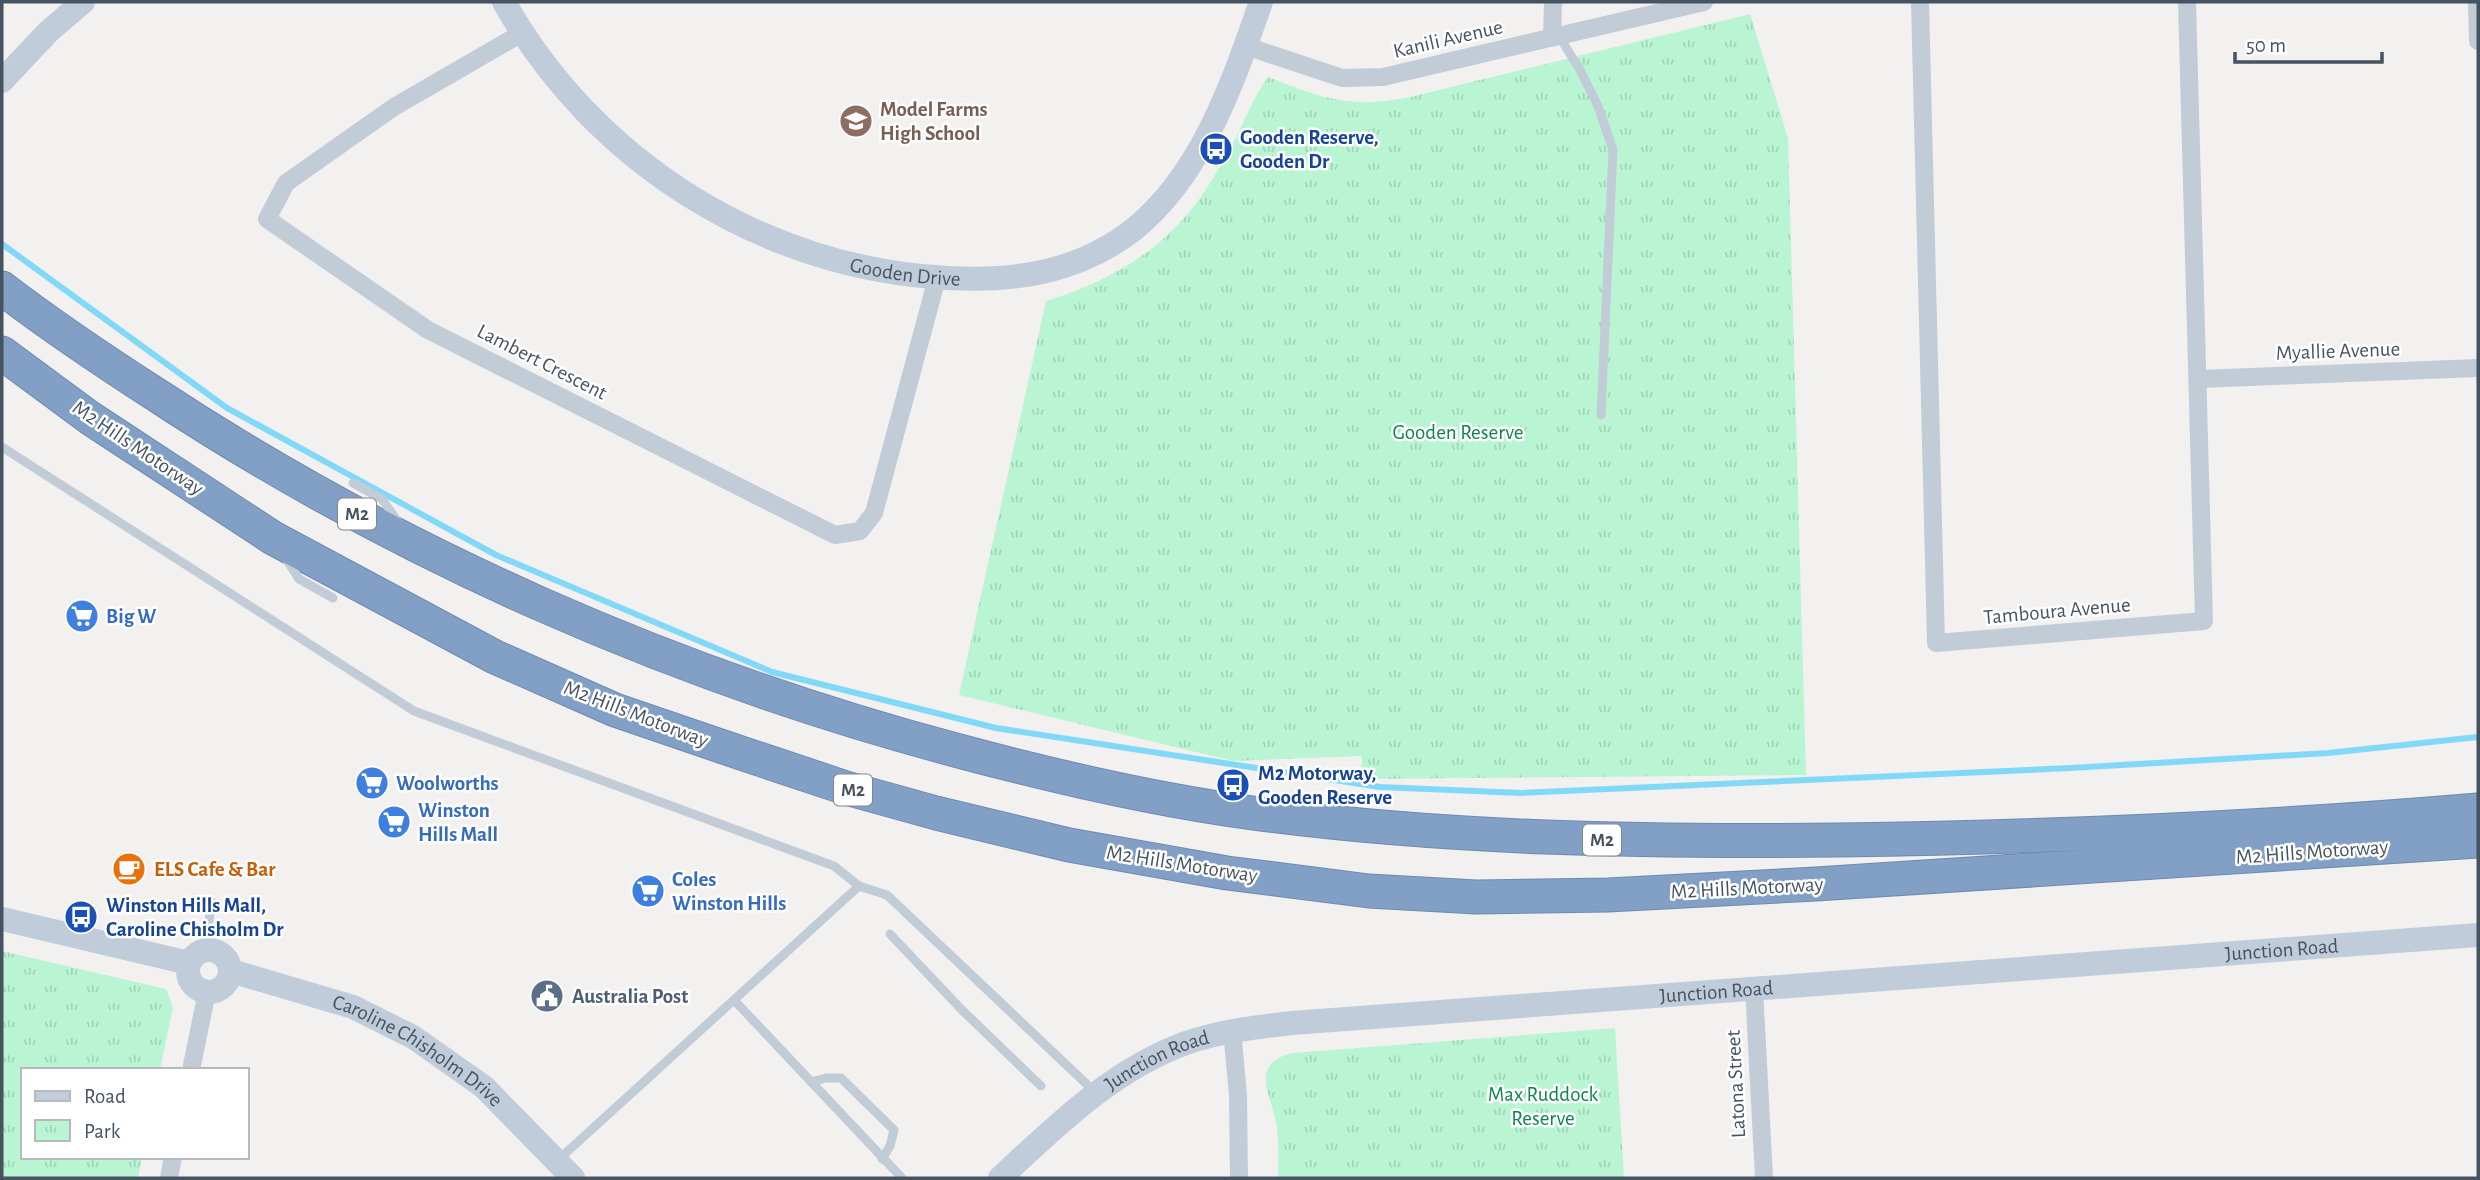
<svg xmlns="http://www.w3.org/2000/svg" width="2480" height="1180" font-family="'Alegreya Sans',sans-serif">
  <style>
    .park { fill: url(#park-tufts) }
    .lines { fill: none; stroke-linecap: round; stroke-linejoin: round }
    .stream { stroke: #82d9f7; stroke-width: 6 }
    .highway-casing { stroke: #6d8bb0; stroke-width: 35 }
    .lane { stroke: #c2ccd7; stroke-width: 9 }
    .street { stroke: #c2ccd7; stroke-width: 18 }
    .secondary { stroke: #c1ccdb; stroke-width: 24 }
    .highway { stroke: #82a0c5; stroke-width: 33 }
    .labels { text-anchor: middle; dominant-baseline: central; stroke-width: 5; stroke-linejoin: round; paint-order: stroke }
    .shield { fill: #fff; stroke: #7e8790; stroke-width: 2 }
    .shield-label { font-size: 19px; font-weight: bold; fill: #465360 }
    .street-label { font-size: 21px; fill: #465360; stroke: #fff }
    .education-label { font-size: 21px; font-weight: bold; fill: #785e54; stroke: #fff; text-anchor: start }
    .transit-label { font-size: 21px; font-weight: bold; fill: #164399; stroke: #fff; text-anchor: start }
    .park-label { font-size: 21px; fill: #0c864e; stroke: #fff }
    .shop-label { font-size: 21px; font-weight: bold; fill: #366cbe; stroke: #fff; text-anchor: start }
    .food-label { font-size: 21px; font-weight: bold; fill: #c56008; stroke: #fff; text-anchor: start }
    .service-label { font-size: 21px; font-weight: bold; fill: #4e5e75; stroke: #fff; text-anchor: start }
  </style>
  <defs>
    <pattern id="park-tufts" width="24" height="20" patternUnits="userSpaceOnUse" patternTransform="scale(1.75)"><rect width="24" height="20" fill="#baf5d3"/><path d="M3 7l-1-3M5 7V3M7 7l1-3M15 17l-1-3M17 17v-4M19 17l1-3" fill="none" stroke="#a1d4b8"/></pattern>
  </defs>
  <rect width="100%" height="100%" fill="#f3f0f0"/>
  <!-- park -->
  <g class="park">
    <path d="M 1750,14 L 1788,138 L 1806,775 L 1361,779 L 1362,756 L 1233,761 L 959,695 L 1046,301 C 1102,284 1152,257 1190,211 C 1207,191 1220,166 1233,143 C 1245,121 1253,97 1268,77 C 1321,98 1348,108 1406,98 Z"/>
    <polygon points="2,951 166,989 173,1008 160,1070 23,1070 23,1157 142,1157 138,1178 2,1178"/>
    <path d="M 1615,1028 L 1624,1178 L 1278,1178 C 1278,1162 1279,1145 1277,1129 C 1274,1097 1246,1065 1292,1053 Z"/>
  </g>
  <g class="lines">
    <!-- stream -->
    <polyline class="stream" points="2,244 227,408 496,555 772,672 996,728 1380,787 1521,793 2070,768 2328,753 2478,737"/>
    <defs>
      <g id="highway">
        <path d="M 2,288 C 50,325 101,359 152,392 C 399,555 673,675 959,751 C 1056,777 1154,800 1253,813 C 1448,839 1643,842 1839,840 C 2053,837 2266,828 2478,810"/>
        <polyline points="2,353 90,418 273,538 495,657 615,710 744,754 846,788 936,813 1069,845 1227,873 1369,891 1476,897 1608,895 1816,884 2478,841"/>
      </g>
    </defs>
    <!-- highway casing -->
    <use href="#highway" class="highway-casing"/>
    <!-- lane -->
    <g class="lane">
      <polyline points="1559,36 1580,70 1598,106 1613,150 1601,415"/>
      <polyline points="2,447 414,711 834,866 859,886"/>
      <polyline points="353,483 382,499 398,522"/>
      <polyline points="285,557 299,579 333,598"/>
      <polyline points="890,934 962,1010 1041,1086"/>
      <polyline points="204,950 212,902"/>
      <polyline points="734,1000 902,1178"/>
      <polyline points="811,1082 826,1078 841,1078 894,1130 890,1146 882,1159"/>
      <polyline points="557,1161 859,886 887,895 1095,1092"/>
    </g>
    <!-- street -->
    <g class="street">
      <polyline points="1920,2 1936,643 2204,621 2187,2"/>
      <polyline points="2477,2 2478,41"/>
      <polyline points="522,33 394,107 286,183 267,219 428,330 835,535 860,531 874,513 937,278"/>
      <polyline points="1552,38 1553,2"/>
      <polyline points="1246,46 1342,78 1383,77 1704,2"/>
      <polyline points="2199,379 2478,368"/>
      <polyline points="1754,988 1764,1178"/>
      <polyline points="1232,1030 1238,1095 1239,1178"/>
      <polyline points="191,1070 207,992"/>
      <polyline points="169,1178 173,1157"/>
    </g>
    <!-- secondary -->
    <g class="secondary">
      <path id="s1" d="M 504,2 C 594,162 764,269 948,278 C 1015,282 1079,272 1133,230 C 1202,175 1233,82 1261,2"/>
      <polyline points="2,81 48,32 83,2"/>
      <polyline points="2,919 189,963"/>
      <circle cx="209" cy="971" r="21"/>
      <path id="s2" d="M 231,971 L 353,1007 L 413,1037 L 484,1087 L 573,1178"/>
      <path id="s3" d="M 1000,1178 C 1056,1126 1112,1070 1186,1043 C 1221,1031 1256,1027 1292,1023 L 2478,935"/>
    </g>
    <!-- highway -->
    <use href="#highway" class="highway"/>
  </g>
  <!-- icons -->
  <defs>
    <symbol id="school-disc" viewBox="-11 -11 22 22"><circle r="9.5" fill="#8d6e63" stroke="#fff"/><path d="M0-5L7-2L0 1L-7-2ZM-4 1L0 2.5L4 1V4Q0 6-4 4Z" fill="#fff"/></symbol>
    <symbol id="bus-disc" viewBox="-11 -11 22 22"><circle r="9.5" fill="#1a4fb4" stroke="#fff"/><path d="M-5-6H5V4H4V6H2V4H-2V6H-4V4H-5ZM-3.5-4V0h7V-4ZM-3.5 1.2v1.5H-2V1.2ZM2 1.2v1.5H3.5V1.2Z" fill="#fff"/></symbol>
    <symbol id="supermarket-disc" viewBox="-11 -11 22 22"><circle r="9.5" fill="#3f7fe0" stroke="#fff"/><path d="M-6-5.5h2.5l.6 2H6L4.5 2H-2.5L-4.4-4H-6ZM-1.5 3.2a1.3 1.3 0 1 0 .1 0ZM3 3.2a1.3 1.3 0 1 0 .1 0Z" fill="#fff"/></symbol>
    <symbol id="cafe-disc" viewBox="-11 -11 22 22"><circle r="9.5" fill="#e8710a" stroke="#fff"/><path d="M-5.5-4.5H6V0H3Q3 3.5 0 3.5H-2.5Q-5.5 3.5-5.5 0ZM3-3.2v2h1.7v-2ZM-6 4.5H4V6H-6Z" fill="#fff"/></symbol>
    <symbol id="civic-disc" viewBox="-11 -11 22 22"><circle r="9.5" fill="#5c6f8a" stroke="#fff"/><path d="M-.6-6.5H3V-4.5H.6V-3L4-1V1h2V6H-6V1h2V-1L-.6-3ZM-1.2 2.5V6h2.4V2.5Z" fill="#fff"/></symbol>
  </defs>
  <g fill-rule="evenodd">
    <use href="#school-disc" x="837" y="102" width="38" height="38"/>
    <use href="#bus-disc" x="1197" y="130" width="38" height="38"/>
    <use href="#supermarket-disc" x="63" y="597" width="38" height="38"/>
    <use href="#supermarket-disc" x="353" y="764" width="38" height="38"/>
    <use href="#bus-disc" x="1214" y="766" width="38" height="38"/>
    <use href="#supermarket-disc" x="375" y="803" width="38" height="38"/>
    <use href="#cafe-disc" x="110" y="850" width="38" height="38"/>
    <use href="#supermarket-disc" x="629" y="872" width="38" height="38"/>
    <use href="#bus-disc" x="62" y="898" width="38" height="38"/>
    <use href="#civic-disc" x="528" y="977" width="38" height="38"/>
  </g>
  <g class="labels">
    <!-- shield labels -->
    <g class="shield">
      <rect x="338" y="498.5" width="38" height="31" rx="5"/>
      <rect x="834" y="774.5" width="38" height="31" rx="5"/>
      <rect x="1583" y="824.5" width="38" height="31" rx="5"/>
    </g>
    <g class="shield-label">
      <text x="357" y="514">M2</text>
      <text x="853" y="790">M2</text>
      <text x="1602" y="840">M2</text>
    </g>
    <!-- street labels -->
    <g class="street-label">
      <text transform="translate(1448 39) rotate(-13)">Kanili Avenue</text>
      <text stroke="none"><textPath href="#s1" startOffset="502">Gooden Drive</textPath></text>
      <text transform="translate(2338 351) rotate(-2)">Myallie Avenue</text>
      <text transform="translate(542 362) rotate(27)">Lambert Crescent</text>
      <text transform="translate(138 448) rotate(34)">M2 Hills Motorway</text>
      <text transform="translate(2057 611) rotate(-5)">Tamboura Avenue</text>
      <text transform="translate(636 714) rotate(21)">M2 Hills Motorway</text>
      <text transform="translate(2312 852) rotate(-4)">M2 Hills Motorway</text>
      <text transform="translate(1182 864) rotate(9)">M2 Hills Motorway</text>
      <text transform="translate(1747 888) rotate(-3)">M2 Hills Motorway</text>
      <text stroke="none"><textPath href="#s3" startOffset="1332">Junction Road</textPath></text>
      <text stroke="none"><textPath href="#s3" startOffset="765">Junction Road</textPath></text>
      <text stroke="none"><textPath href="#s2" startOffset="205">Caroline Chisholm Drive</textPath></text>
      <text stroke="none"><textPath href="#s3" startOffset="198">Junction Road</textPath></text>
      <text transform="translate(1736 1084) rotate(-93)">Latona Street</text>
    </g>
    <!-- education labels -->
    <g class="education-label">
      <text x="880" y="109">Model Farms<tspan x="880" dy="24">High School</tspan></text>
    </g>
    <!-- transit labels -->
    <g class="transit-label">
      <text x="1240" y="137">Gooden Reserve,<tspan x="1240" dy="24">Gooden Dr</tspan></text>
      <text x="1258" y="773">M2 Motorway,<tspan x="1258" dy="24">Gooden Reserve</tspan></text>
      <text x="106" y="905">Winston Hills Mall,<tspan x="106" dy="24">Caroline Chisholm Dr</tspan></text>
    </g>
    <!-- park labels -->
    <g class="park-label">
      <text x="1458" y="432">Gooden Reserve</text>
      <text x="1543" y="1094">Max Ruddock<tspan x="1543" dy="24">Reserve</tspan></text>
    </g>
    <!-- shop labels -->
    <g class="shop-label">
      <text x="106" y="616">Big W</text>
      <text x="396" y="783">Woolworths</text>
      <text x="418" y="810">Winston<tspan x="418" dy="24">Hills Mall</tspan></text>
      <text x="672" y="879">Coles<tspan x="672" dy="24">Winston Hills</tspan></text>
    </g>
    <!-- food labels -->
    <g class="food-label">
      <text x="154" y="869">ELS Cafe &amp; Bar</text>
    </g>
    <!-- service labels -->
    <g class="service-label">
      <text x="572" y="996">Australia Post</text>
    </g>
  </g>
  <!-- border -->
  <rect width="2480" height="1180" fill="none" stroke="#465360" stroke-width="7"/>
  <!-- legend -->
  <rect x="21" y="1068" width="228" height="91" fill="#ffffff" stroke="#b5babf" stroke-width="2"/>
  <rect x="35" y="1091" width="35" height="10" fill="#c1ccdb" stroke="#b5babf" stroke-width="2"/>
  <text x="84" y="1103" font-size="21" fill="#465360">Road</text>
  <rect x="35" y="1120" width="35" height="21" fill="url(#park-tufts)" stroke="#b5babf" stroke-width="2"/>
  <text x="84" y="1138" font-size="21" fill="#465360">Park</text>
  <!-- scale -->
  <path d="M2235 52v10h147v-10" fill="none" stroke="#465360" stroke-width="3.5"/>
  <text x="2246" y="52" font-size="21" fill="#465360" stroke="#ffffff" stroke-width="5" paint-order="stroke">50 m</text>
</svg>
